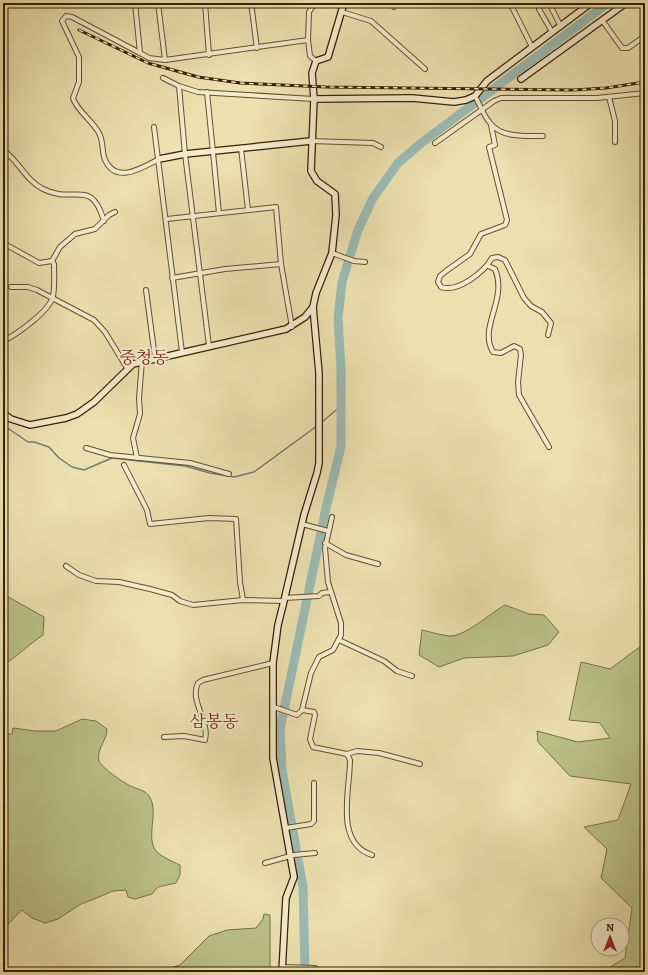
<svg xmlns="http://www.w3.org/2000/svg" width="648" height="975" font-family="Alegreya,'Noto Serif KR',serif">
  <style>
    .green { fill: #bac189; stroke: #787044 }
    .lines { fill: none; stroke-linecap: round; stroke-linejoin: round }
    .stream { stroke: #737d6d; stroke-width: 1.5 }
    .river { stroke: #9cbbb5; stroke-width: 9 }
    .street-casing { stroke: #63502c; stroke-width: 6 }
    .secondary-casing { stroke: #352000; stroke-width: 8 }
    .street { stroke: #f3ebcc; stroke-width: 4 }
    .secondary { stroke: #f3ebcc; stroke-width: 5.5 }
    .rail-casing { stroke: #352000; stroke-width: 3 }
    .rail { stroke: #f3ebcc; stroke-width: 1.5; stroke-dasharray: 4.5; stroke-linecap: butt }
    .labels { text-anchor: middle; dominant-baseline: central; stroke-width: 4; stroke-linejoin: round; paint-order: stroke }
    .quarter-label { font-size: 17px; fill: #7a1f14; stroke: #f3ebcc }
  </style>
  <rect width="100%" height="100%" fill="#ece0b0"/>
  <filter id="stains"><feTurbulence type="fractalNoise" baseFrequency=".005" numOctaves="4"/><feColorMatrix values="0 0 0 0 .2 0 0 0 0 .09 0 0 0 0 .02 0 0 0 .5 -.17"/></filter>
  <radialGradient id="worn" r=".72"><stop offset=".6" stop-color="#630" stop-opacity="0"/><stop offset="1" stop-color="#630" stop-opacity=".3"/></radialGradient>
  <!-- green -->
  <g class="green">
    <path d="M 3,594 L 44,617 L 43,635 C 28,645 17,657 3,665 Z"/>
    <path d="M 505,605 L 529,614 L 544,615 L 559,632 L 548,645 L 513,656 L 464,658 L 439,667 L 419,655 L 422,630 C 431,632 440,635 449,636 C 465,637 490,613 505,605 Z"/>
    <polygon points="645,643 645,972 602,972 625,958 632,908 601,878 607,849 584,827 618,820 631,784 570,776 538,742 537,731 578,742 610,738 600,723 569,720 581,662 610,669"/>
    <path d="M 82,719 L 96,721 L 107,729 C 107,740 96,750 99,761 C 102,768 126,785 133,787 C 139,790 145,790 149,796 C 159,811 147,832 154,848 C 158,856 172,861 180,865 L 180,875 L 176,883 L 158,887 L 152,894 L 135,899 L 128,897 L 126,890 L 113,891 L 94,899 L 81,904 L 58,919 L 45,923 L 32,918 L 22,910 C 13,917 14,921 3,927 L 3,730 L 6,734 L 12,734 L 13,728 L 35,731 L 56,731 Z"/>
    <polygon points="264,914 270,915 270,972 157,972 180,965 209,936 227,930 256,928 263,919"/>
  </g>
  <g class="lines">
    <!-- stream -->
    <g class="stream">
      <polyline points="322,422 341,406"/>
      <polyline points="3,425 28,442 34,442 49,447 59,458 72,467 84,470 112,458 185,466 210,473 234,477 254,472 317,426"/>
    </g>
    <!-- river -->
    <polyline class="river" points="305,972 303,887 282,770 280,729 326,508 341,447 341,368 338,318 342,282 358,230 373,198 398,163 420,144 608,3"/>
    <defs>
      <g id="street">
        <polyline points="135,3 140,53 149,58 165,60 308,40 310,56 316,61"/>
        <polyline points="158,3 165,60"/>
        <polyline points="205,3 209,55"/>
        <polyline points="251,3 257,48"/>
        <polyline points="390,3 394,7"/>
        <polyline points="510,3 532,47"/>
        <polyline points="549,3 561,27"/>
        <polyline points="539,9 552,32"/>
        <polyline points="342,12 371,21 425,69"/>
        <polyline points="602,20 622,48 628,48 645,36"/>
        <polyline points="308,40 309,12 315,3"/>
        <path d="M 140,53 L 72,17 L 66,16 L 62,21 L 79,57 L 79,82 L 73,98 C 77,111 92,120 99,133 C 103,140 102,149 104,157 C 114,186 142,168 159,159"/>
        <polyline points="163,78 179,86 198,92 314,99"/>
        <polyline points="179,86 185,154 209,346"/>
        <polyline points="207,92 219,213"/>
        <path d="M 475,96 C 480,105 484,117 491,124 C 502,138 527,136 543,136"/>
        <polyline points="609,97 615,121 615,142"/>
        <path d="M 491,125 L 495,145 L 489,147 L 507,220 L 505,225 L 481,234 L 470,254 L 446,271 L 440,276 L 438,282 L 441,287 C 458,293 484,272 492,258 L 498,257 L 505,260 L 524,298 L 531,306 L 542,312 L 551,323 L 548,335"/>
        <polyline points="154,127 182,352"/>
        <polyline points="311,141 373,143 381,147"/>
        <polyline points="435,143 494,101 501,98 597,98 645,93"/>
        <polyline points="241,148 248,210"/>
        <path d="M 3,150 C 19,161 25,180 43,189 C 75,205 91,177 104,221"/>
        <polyline points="167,219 276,207 281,264 292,327"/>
        <path d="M 3,243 L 39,263 L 52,261 L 54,264 C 54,274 55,286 53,296 C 50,311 16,335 3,341"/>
        <polyline points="332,253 354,261 365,262"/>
        <polyline points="52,261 60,247 75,234 95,229 109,215 115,212"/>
        <path d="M 488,266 L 495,269 C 508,300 478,327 493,352 L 501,353 L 514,346 L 520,349 L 521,355 L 518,382 L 519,395 L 549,447"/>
        <polyline points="172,278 225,269 281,264"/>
        <polyline points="11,287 28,287 37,290 94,320 105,332 127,368"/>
        <polyline points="146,290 155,358"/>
        <polyline points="86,448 110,455 190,463 229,474"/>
        <polyline points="137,458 133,438 140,414 139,398 142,361"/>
        <polyline points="124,465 147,510 150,524 209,518 236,519 240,582 243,600"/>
        <polyline points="302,524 328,531"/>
        <polyline points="325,543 346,555 378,564"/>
        <polyline points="66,566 79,575 96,581 119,582 150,589 172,595 180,601 193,605 243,600 284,601"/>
        <polyline points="284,598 319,596 322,593 330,592"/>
        <polyline points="339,640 384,661 397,671 412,676"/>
        <polyline points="274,707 297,715 302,710 311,673 319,657 333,650 341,635 341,623 328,582 325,548 332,517"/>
        <polyline points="302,710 314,712 315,715 310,739 313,747 347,754 357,751 379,753 420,764"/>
        <path d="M 164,737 L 184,736 L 205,740 C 210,721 189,701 198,683 L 203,680 L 273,663"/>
        <path d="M 347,754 L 350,760 C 350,790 334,843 372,855"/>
        <polyline points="286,828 311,824 314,821 314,783"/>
        <polyline points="265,863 294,855 315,853"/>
        <polyline points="282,967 315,968"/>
        <polyline points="373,972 389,970"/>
      </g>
      <g id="secondary">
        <polyline points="521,79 626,3"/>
        <polyline points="314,99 412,98 454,102 466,100 475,96 487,81 591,3"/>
        <polyline points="159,159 185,154 311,141"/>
        <polyline points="4,414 11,419 30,425 66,418 77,414 94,402 133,364 286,329 305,317 313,307"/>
        <polyline points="282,972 286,898 294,877 273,758 273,663 278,625 284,601 304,515 317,473 319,463 319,373 313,307 316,293 332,253 336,215 335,194 317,181 311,171 314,99 312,73 316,61 328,57 344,3"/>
      </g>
    </defs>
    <!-- street casing -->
    <use href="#street" class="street-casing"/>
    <!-- secondary casing -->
    <use href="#secondary" class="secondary-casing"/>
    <!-- street -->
    <use href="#street" class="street"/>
    <!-- secondary -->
    <use href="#secondary" class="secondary"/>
    <defs>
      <polyline id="rail" points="79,30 148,63 198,77 240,83 326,87 573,90 606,88 645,82"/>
    </defs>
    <!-- rail casing -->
    <use href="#rail" class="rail-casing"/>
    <!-- rail -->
    <use href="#rail" class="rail"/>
  </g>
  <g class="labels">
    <!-- quarter labels -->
    <g class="quarter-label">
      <text x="144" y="357">중청동</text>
      <text x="214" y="721">삼봉동</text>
    </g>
  </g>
  <!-- margin -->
  <rect width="648" height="975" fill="none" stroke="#ece0b0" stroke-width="16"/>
  <rect x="4" y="4" width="640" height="967" fill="none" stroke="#352000" stroke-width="2"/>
  <rect x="8" y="8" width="632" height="959" fill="none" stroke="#352000"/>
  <!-- north arrow -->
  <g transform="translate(610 937)"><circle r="19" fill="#f3ebcc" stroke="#a79a7a"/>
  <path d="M0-3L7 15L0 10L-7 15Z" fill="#8f2418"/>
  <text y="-6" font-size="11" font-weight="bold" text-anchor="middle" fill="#352000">N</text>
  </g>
  <rect width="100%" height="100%" filter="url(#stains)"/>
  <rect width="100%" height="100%" fill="url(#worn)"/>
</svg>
